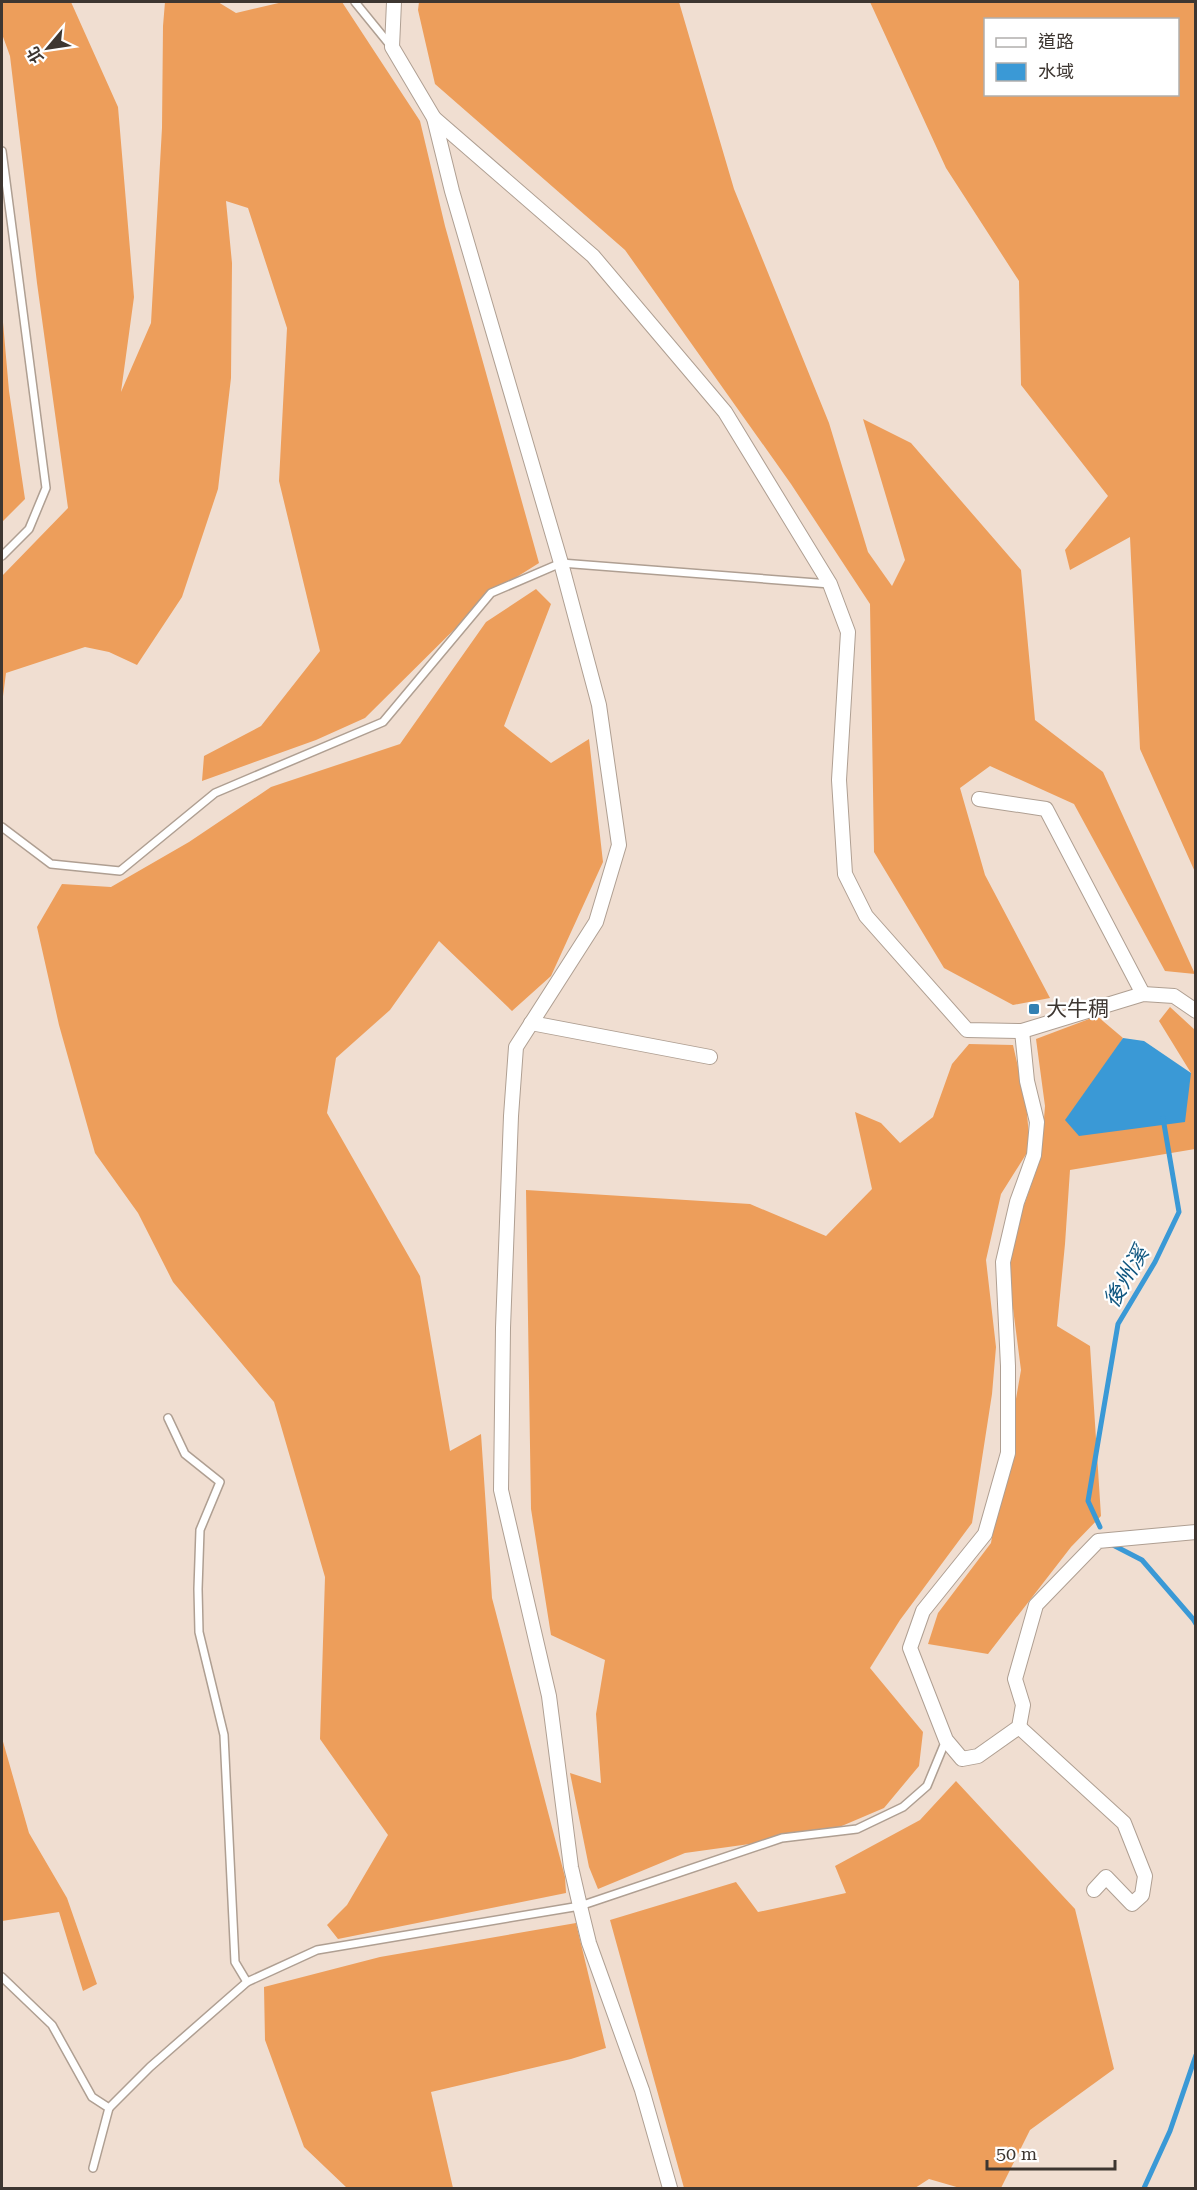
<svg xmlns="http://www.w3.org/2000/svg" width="1197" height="2190" font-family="'Roboto Serif','Noto Sans TC',serif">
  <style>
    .forest { fill: #ed9e5b; fill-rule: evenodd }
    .water { fill: #3a99d6 }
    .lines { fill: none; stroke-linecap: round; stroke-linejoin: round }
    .stream { stroke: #3a99d6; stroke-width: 5 }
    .lane-casing { stroke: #af9f92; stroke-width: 10 }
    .street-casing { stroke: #af9f92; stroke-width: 16 }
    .lane { stroke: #fff; stroke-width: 7 }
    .street { stroke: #fff; stroke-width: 14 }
    .poi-dot { fill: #3380b3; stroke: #fff; stroke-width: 2 }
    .labels { text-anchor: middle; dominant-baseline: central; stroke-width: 4.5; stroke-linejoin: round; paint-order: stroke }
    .poi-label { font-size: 21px; fill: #3d3631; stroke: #fff; text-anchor: start }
    .water-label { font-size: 22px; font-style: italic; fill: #115780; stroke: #fff }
  </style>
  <rect width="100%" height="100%" fill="#f0ded1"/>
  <!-- forest -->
  <g class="forest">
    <polygon points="2,2 71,2 118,107 134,297 121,392 151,323 162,128 163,26 165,2 218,2 236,13 283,2 342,2 420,121 445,226 539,563 491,593 365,718 316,740 202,781 204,756 261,726 320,651 279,481 287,328 248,208 226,201 232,263 231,378 218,489 182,597 137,665 109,652 85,647 6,673 2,704 2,576 68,508 37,283 10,56 2,34"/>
    <polygon points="419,2 679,2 734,189 829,423 868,552 892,586 905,560 863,419 911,443 1021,570 1035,720 1103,772 1195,974 1165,971 1074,804 990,766 960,788 985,875 1050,998 1013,1005 944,968 874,852 870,604 791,484 625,250 435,84 418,10"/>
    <path d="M 870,2 L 1195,2 L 1195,872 L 1140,749 L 1130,537 L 1070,570 L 1065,550 L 1108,496 L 1021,385 L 1019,281 L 946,168 ZM 986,20 L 1178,20 L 1178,94 L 986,94 Z"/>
    <polygon points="2,311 9,391 25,499 2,522"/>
    <polygon points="536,589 551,604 504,726 551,763 589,739 603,862 551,976 512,1011 439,941 390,1010 336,1058 327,1113 420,1276 450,1451 481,1434 492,1598 565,1877 566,1893 338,1939 327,1925 347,1905 388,1835 320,1739 325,1577 274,1402 173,1282 138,1213 95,1153 59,1025 37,927 62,884 111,887 189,842 271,787 400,744 486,622"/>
    <polygon points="1170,1007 1195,1030 1195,1149 1070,1170 1065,1244 1057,1326 1090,1346 1101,1516 1071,1547 988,1654 928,1644 938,1613 991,1543 1021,1370 1008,1270 1023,1208 1041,1157 1045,1106 1036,1039 1097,1016 1123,1038 1105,1067 1191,1073 1159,1021"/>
    <polygon points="969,1044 1013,1045 1026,1102 1030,1148 1001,1194 986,1260 996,1347 992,1394 972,1523 900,1620 870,1668 923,1732 919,1766 884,1808 823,1834 685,1853 598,1889 589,1867 570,1773 601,1783 596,1714 605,1660 551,1635 531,1509 526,1190 750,1204 826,1236 872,1189 855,1112 881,1123 900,1143 933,1117 952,1064"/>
    <polygon points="2,1738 29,1833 67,1898 97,1984 83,1991 59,1912 2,1921"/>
    <polygon points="956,1781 1075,1909 1114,2069 1030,2130 1001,2188 960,2188 929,2179 915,2188 684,2188 610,1920 736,1882 758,1912 846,1893 835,1866 920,1820"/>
    <polygon points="576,1923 606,2048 571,2059 431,2092 453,2188 347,2188 304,2147 265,2040 264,1987 380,1957"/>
  </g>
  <!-- water -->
  <polygon class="water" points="1123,1038 1144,1041 1191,1073 1185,1122 1079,1136 1065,1120"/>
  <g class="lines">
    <!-- stream -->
    <g class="stream">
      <polyline points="1100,1527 1088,1501 1118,1324 1155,1262 1179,1212 1163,1118"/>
      <polyline points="1109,1543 1142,1560 1193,1619 1196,1624"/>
      <polyline points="1144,2188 1170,2131 1196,2055"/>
    </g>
    <defs>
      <g id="lane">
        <polyline points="355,2 390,45"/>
        <polyline points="2,151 46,488 29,529 2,556"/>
        <polyline points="2,827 51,864 120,871 215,793 383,722 491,593 561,563 830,584"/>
        <polyline points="168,1418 185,1454 220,1482 200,1530 198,1589 199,1632 224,1735 235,1962 247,1982"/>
        <polyline points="2,1977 52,2025 92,2097 109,2108 150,2067 247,1982 317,1950 580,1906 782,1838 857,1829 903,1807 927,1786 946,1740"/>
        <polyline points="93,2168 109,2108"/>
      </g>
      <g id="street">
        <polyline points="394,2 392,47 434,118 452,191 561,563 599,705 619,845 596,922 516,1047 511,1116 503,1328 501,1490 549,1696 571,1867 580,1906 589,1943 642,2090 670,2188"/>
        <polyline points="434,118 593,256 725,412 830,584 848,632 839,780 845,874 866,916 967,1030 1022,1031 1143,994 1174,996 1196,1011"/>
        <polyline points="979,799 1046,809 1143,994"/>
        <polyline points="531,1023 710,1057"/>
        <polyline points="1022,1031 1027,1081 1037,1122 1034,1155 1017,1202 1003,1262 1008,1366 1008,1453 985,1534 923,1611 910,1648 946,1740 962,1759 978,1756 1019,1727 1023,1705 1015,1679 1036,1605 1098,1541 1196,1532"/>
        <polyline points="1019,1727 1124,1823 1145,1876 1142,1895 1132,1904 1106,1877 1094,1890"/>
      </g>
    </defs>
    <!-- lane casing -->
    <use href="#lane" class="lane-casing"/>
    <!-- street casing -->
    <use href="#street" class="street-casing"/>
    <!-- lane -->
    <use href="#lane" class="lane"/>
    <!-- street -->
    <use href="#street" class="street"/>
  </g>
  <!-- markers -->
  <rect class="poi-dot" x="1028" y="1003" width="12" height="12" rx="3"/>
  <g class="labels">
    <!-- poi labels -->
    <g class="poi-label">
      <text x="1046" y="1009">大牛稠</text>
    </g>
    <!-- water labels -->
    <g class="water-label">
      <text transform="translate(1126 1277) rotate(-60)">後州溪</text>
    </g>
  </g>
  <!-- border -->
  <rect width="1197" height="2190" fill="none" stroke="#3d3631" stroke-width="6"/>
  <!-- legend -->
  <rect x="984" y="18" width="195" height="78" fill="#ffffff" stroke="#b1afad" stroke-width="1.5"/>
  <rect x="996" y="38" width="30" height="9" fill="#ffffff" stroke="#b1afad" stroke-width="1.5"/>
  <text x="1038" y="48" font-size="18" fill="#3d3631">道路</text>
  <rect x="996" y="63" width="30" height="18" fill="#3a99d6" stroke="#b1afad" stroke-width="1.5"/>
  <text x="1038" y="78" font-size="18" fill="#3d3631">水域</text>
  <!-- north arrow -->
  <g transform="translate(48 48) rotate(241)" stroke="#ffffff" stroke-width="4.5" paint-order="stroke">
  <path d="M0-4.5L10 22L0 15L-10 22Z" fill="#3d3631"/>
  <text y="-9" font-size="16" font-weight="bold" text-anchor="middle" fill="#3d3631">北</text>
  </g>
  <!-- scale -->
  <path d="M987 2160v9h128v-9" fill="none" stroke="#3d3631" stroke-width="3"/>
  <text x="996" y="2160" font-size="18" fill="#3d3631" stroke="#ffffff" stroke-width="4.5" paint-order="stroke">50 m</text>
</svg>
